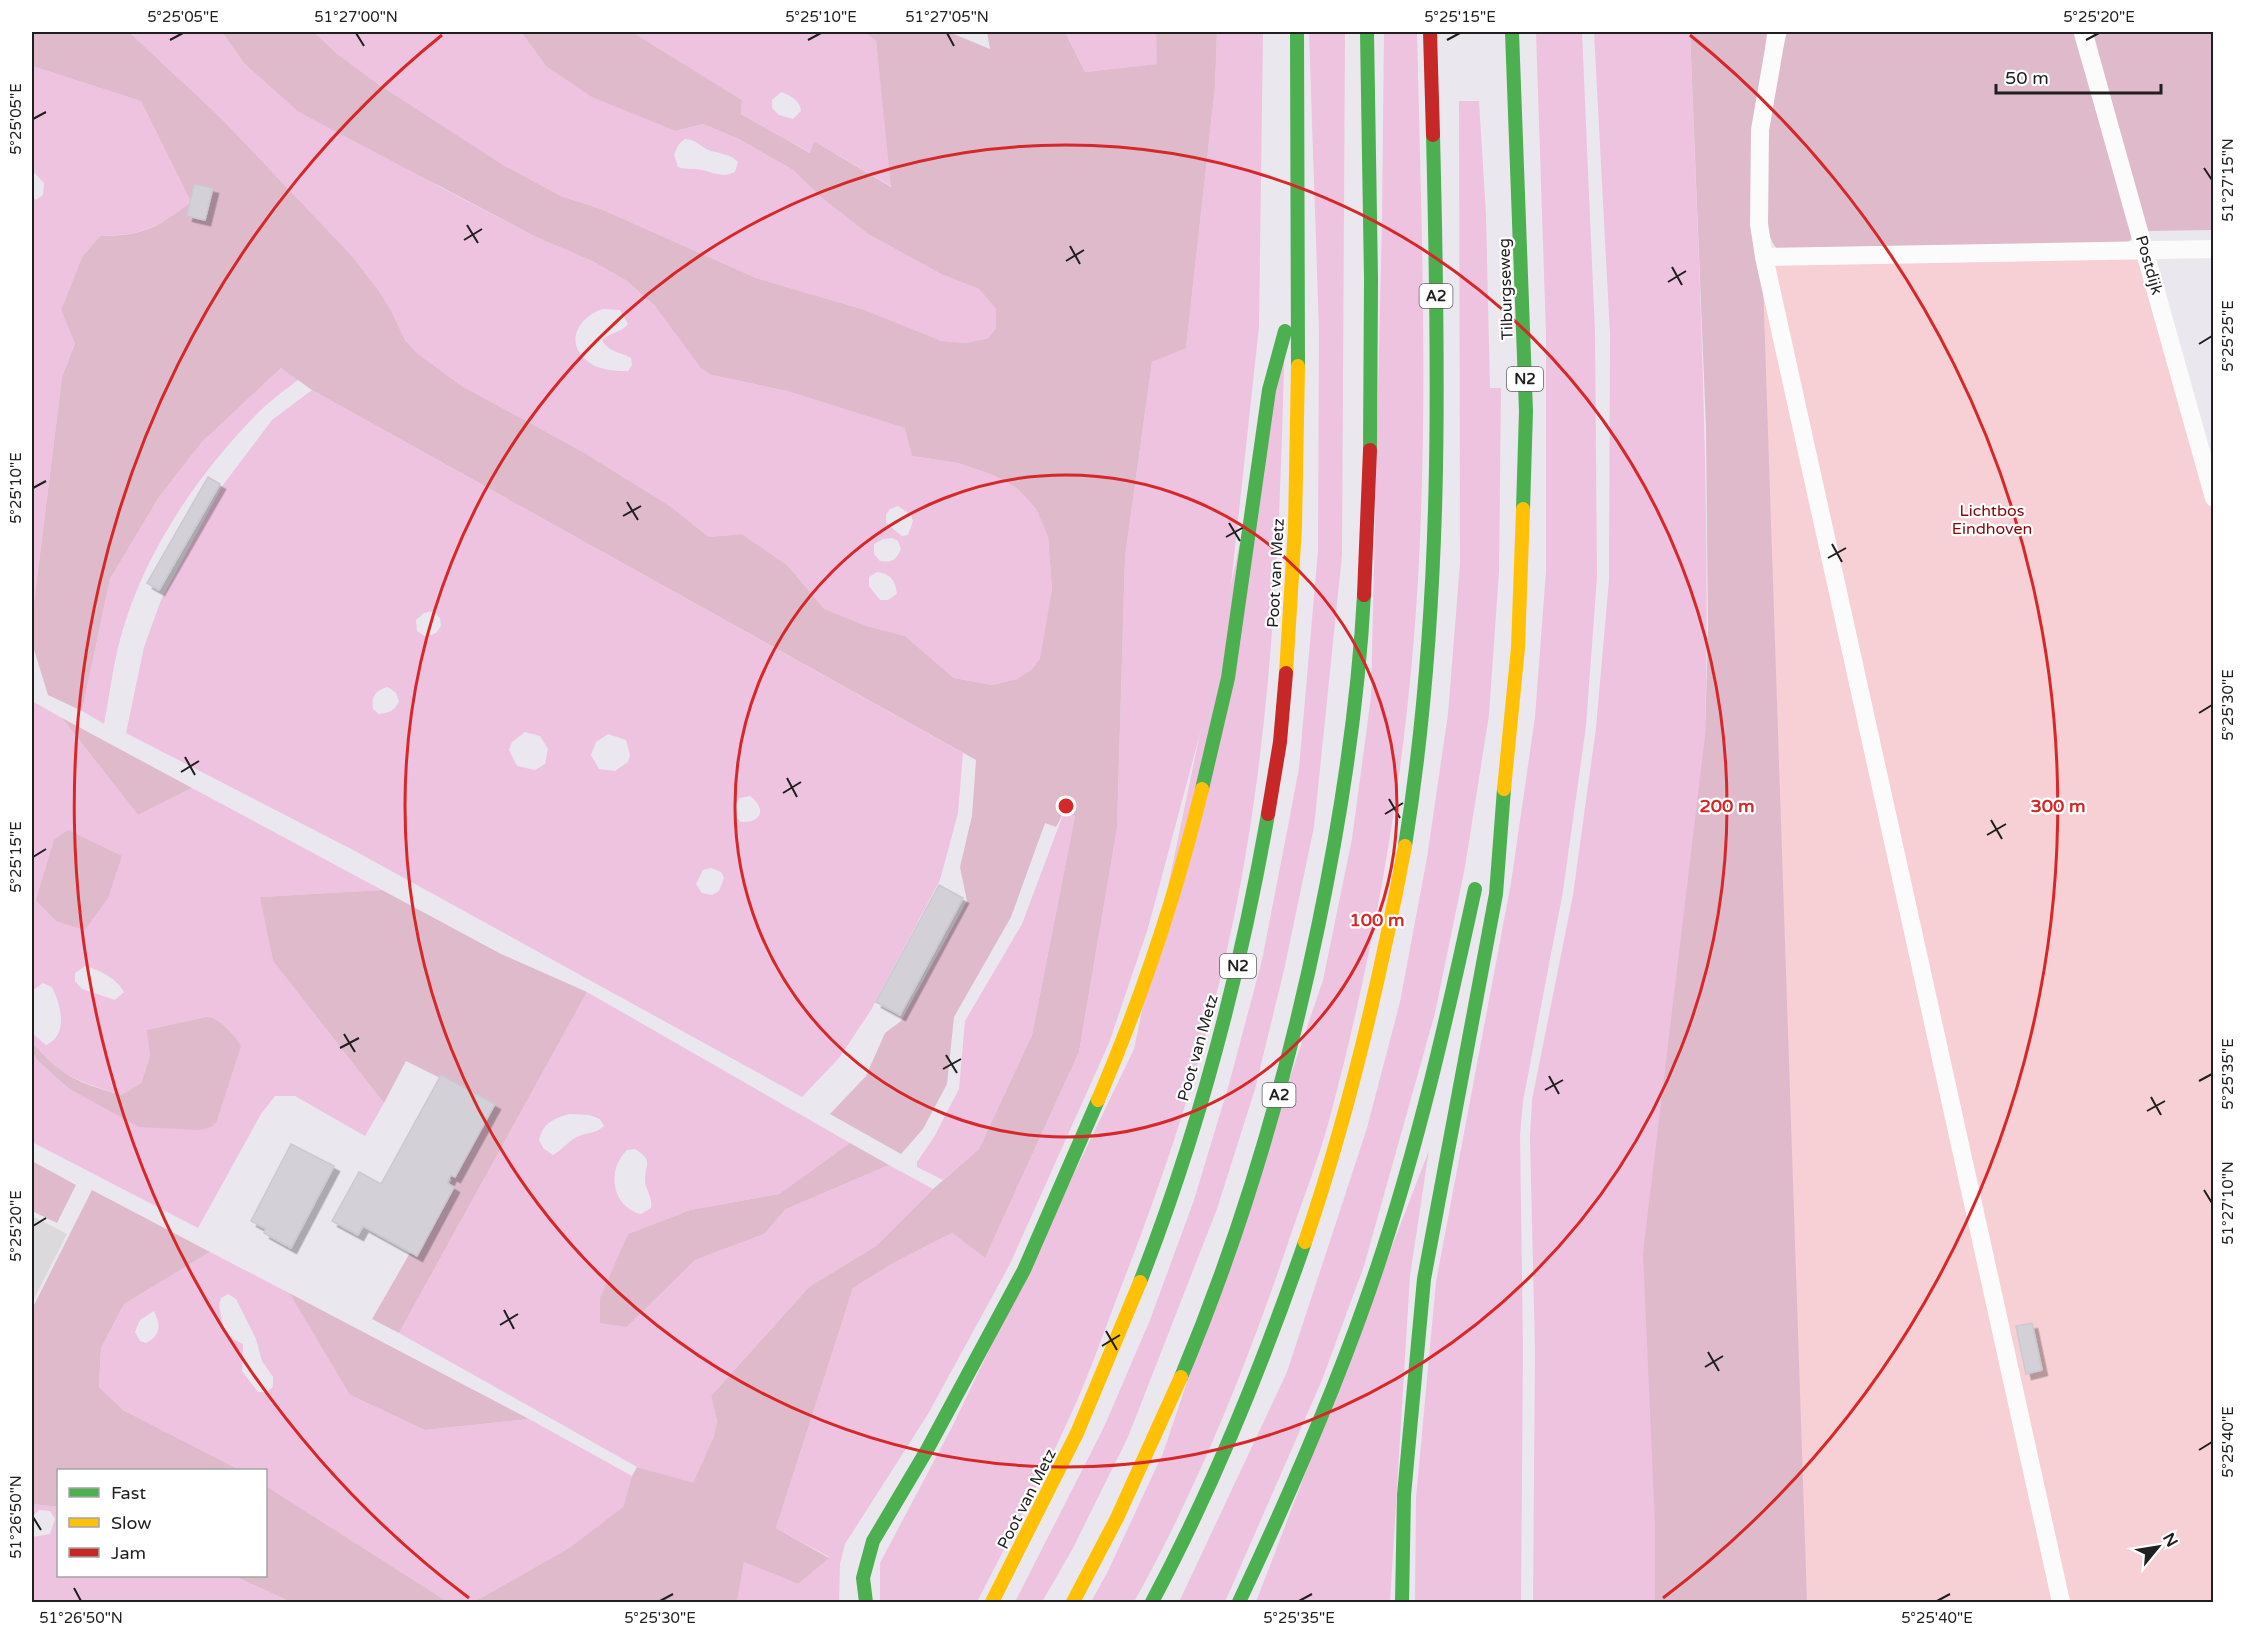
<svg xmlns="http://www.w3.org/2000/svg" width="2245" height="1634" font-family="'Varela Round',sans-serif">
  <style>
    .grass { fill: #eec3df; fill-rule: evenodd }
    .forest { fill: #debacb }
    .park { fill: #f6d0d4 }
    .parking { fill: #dbd9dc }
    .building { fill: #d3d1d7; stroke: #ccc8d1; stroke-width: 1.5; filter: url(#shadow) }
    .lines { fill: none; stroke-linecap: round; stroke-linejoin: round }
    .street { stroke: #fcfbfc; stroke-width: 18 }
    .fast { stroke: #4caf50; stroke-width: 14 }
    .slow { stroke: #ffc107; stroke-width: 14 }
    .jam { stroke: #c62828; stroke-width: 14 }
    .ticks { fill: none; stroke: #1f1f1f; stroke-width: 2 }
    .ring { fill: none; stroke: #d62828; stroke-width: 3 }
    .labels { text-anchor: middle; dominant-baseline: central; stroke-width: 4.5; stroke-linejoin: round; paint-order: stroke }
    .shield { fill: #fff; stroke: #626262; stroke-width: 1.5 }
    .shield-label { font-size: 15px; font-weight: bold; fill: #1f1f1f }
    .street-label { font-size: 16px; fill: #1f1f1f; stroke: #fff }
    .park-label { font-size: 16px; fill: #8a0004; stroke: #fff }
    .centre { fill: #d62828; stroke: #fff; stroke-width: 3 }
    .ring-label { font-size: 18px; text-anchor: middle; font-weight: bold; fill: #d62828; stroke: #fff; stroke-width: 4.5; stroke-linejoin: round; paint-order: stroke }
    .neatline { fill: none; stroke: #1f1f1f; stroke-width: 2 }
    .ticks-label { font-size: 15px; text-anchor: middle; fill: #1f1f1f }
  </style>
  <defs>
    <filter id="shadow"><feDropShadow dx="5.5" dy="5.5" stdDeviation="0" flood-color="#0004"/></filter>
  </defs>
  <rect width="100%" height="100%" fill="#ebe7ee"/>
  <!-- grass -->
  <g class="grass">
    <path d="M 129,32 L 222,32 L 244,63 L 438,186 L 536,237 L 592,261 L 627,281 L 655,306 L 712,375 L 787,391 L 906,428 L 912,456 L 958,463 L 993,475 L 1017,488 L 1036,509 L 1048,537 L 1052,589 L 1041,659 L 1031,670 L 1017,679 L 992,685 L 954,678 L 905,636 L 867,626 L 823,609 L 787,565 L 742,534 L 709,537 L 670,506 L 583,452 L 462,386 L 418,354 L 405,340 L 391,310 L 351,255 L 221,118 ZM 603,309 L 620,310 L 628,324 C 621,333 610,332 602,340 C 609,353 619,351 631,358 L 632,365 L 628,371 C 614,371 597,370 586,360 C 564,341 580,316 603,309 ZM 898,506 L 911,515 L 913,521 L 908,535 L 902,536 L 886,523 L 886,515 L 890,509 ZM 892,538 L 898,541 L 901,549 C 896,560 892,563 880,561 L 874,554 L 874,544 L 883,539 ZM 877,572 C 891,574 895,580 897,594 L 888,600 L 880,600 L 869,586 L 869,577 Z"/>
    <path d="M 314,32 L 521,32 L 546,66 L 676,131 L 703,124 L 739,139 L 793,170 L 822,198 L 868,234 L 941,274 L 979,289 L 996,309 L 996,328 L 988,338 L 967,343 L 942,341 L 865,310 L 756,278 L 601,209 L 561,196 L 505,166 L 378,84 L 336,53 ZM 685,139 C 697,139 701,148 711,151 C 722,154 730,154 738,162 L 735,172 C 722,178 715,173 702,170 C 694,168 686,170 678,167 L 674,154 L 679,144 Z"/>
    <path d="M 632,32 L 865,32 L 876,41 L 892,187 L 814,141 L 811,153 L 741,114 L 742,100 ZM 781,92 C 791,96 800,100 801,111 L 793,119 L 779,115 L 772,108 L 772,100 Z"/>
    <polygon points="1065,32 1156,32 1158,64 1085,72"/>
    <polygon points="1217,32 1263,32 1259,327 1231,585 1216,674 1148,928 1109,1043 1010,1264 928,1414 845,1544 840,1564 839,1602 737,1602 744,1562 798,1584 829,1557 776,1528 853,1288 895,1262 952,1233 985,1258 1079,1052 1117,828 1125,557 1152,362 1186,347 1215,87"/>
    <polygon points="1309,32 1345,32 1342,555 1314,827 1284,970 1255,1089 1217,1209 1128,1437 1072,1550 1042,1602 1015,1602 1104,1427 1150,1320 1194,1200 1229,1084 1262,960 1290,816 1299,768 1318,551 1319,331"/>
    <path d="M 1384,32 L 1417,32 C 1421,207 1428,384 1419,560 C 1410,746 1379,933 1331,1113 C 1319,1160 1300,1206 1285,1252 C 1244,1372 1196,1491 1134,1602 L 1091,1602 L 1108,1571 L 1163,1453 L 1323,980 L 1352,839 L 1371,697 L 1382,221 Z"/>
    <polygon points="1536,32 1582,32 1595,332 1597,577 1586,726 1563,891 1523,1101 1520,1135 1523,1350 1521,1602 1415,1602 1416,1498 1436,1282 1511,883 1535,717 1546,571 1546,334"/>
    <path d="M 1594,32 L 1690,32 C 1699,266 1711,501 1705,736 L 1655,1525 L 1655,1602 L 1533,1602 L 1535,1352 L 1530,1137 L 1532,1100 L 1573,895 L 1596,728 L 1609,580 L 1610,334 Z"/>
    <path d="M 32,66 L 141,101 L 191,202 C 156,228 144,235 100,236 L 82,257 L 61,310 L 75,342 L 62,377 L 32,619 L 32,196 L 36,200 L 43,195 L 44,183 L 32,170 Z"/>
    <polygon points="1459,101 1479,101 1486,215 1490,388 1501,388 1499,571 1489,715 1465,867 1435,1013 1364,1266 1322,1380 1225,1602 1179,1602 1287,1372 1367,1128 1400,1002 1427,858 1448,714 1460,563"/>
    <path d="M 1285,327 C 1280,536 1273,745 1227,950 C 1200,1070 1161,1186 1116,1300 C 1102,1337 1089,1375 1072,1412 C 1043,1476 1009,1539 977,1602 L 880,1602 L 880,1563 L 952,1427 L 1134,1049 Z"/>
    <path d="M 281,368 L 299,379 C 284,391 267,403 254,417 C 193,480 139,561 118,648 C 112,673 109,699 104,724 L 82,711 L 110,579 L 159,497 L 202,442 Z"/>
    <path d="M 312,390 L 963,753 L 958,813 L 940,880 L 871,1010 L 839,1058 L 802,1097 L 355,851 L 126,733 L 144,647 L 161,600 L 223,485 L 272,420 ZM 433,611 L 440,618 L 441,626 L 436,633 L 426,637 L 417,631 L 416,620 L 424,613 ZM 388,687 L 396,693 L 399,701 C 395,710 390,713 379,714 L 373,709 C 371,696 376,690 388,687 ZM 525,732 L 540,736 L 548,749 L 545,764 L 535,770 L 517,766 L 509,750 L 512,742 ZM 608,734 L 626,740 L 630,755 L 628,762 L 615,771 L 599,769 L 591,755 L 596,742 ZM 750,796 C 767,809 762,823 741,822 L 734,815 L 735,805 L 740,798 ZM 711,868 L 721,872 L 724,878 L 719,891 L 712,895 L 702,893 L 696,884 L 703,870 Z"/>
    <path d="M 32,701 L 62,718 L 138,815 L 192,788 L 382,890 L 261,897 L 273,961 L 384,1103 L 365,1136 L 295,1096 L 275,1096 L 261,1114 L 198,1228 L 32,1142 L 32,1050 L 37,1060 L 68,1088 L 200,1130 L 206,1017 L 148,1030 L 150,1056 L 141,1083 L 121,1095 C 93,1086 32,1068 32,1033 L 46,1045 C 69,1035 61,1005 52,987 L 43,983 L 32,991 ZM 85,966 C 100,970 117,979 124,992 L 115,1000 L 82,989 L 75,981 L 75,973 Z"/>
    <polygon points="1064,812 1075,816 1032,1035 979,1149 943,1180 917,1167 917,1162 934,1137 959,1089 965,1021 1022,924"/>
    <path d="M 587,992 L 850,1143 L 779,1194 L 690,1210 L 628,1234 L 612,1273 L 627,1327 L 695,1260 L 764,1234 L 786,1209 L 889,1165 L 933,1189 L 876,1246 L 809,1287 L 711,1396 L 717,1421 L 714,1436 L 693,1484 L 637,1467 L 399,1333 ZM 569,1114 L 589,1115 L 600,1119 L 604,1126 C 595,1134 587,1132 577,1137 C 568,1141 562,1150 553,1155 L 544,1149 L 539,1140 C 543,1123 553,1119 569,1114 ZM 635,1149 C 653,1161 646,1162 645,1179 C 645,1190 653,1197 651,1208 L 641,1214 C 612,1207 606,1170 627,1150 Z"/>
    <polygon points="1429,1150 1410,1276 1390,1602 1256,1602"/>
    <path d="M 210,1252 L 289,1293 L 350,1395 L 425,1430 L 529,1419 L 632,1476 L 623,1507 L 569,1548 L 474,1602 L 448,1602 L 266,1486 L 266,1470 L 240,1470 L 123,1410 L 99,1387 L 101,1348 L 124,1304 ZM 228,1294 L 236,1299 L 256,1339 L 262,1361 L 273,1377 L 273,1387 L 267,1392 L 258,1392 L 242,1371 L 243,1344 L 225,1335 L 219,1306 L 221,1298 ZM 154,1311 C 161,1326 161,1335 146,1343 L 140,1341 L 135,1332 L 140,1320 Z"/>
    <polygon points="32,1504 58,1507 58,1576 234,1576 291,1602 32,1602 32,1537 50,1534 55,1519 50,1511 39,1510 32,1517"/>
  </g>
  <!-- forest -->
  <g class="forest">
    <path d="M 32,32 L 129,32 L 221,118 L 351,255 L 377,289 L 391,310 L 405,340 L 418,354 L 462,386 L 583,452 L 670,506 L 709,537 L 742,534 L 787,565 L 824,609 L 867,626 L 905,636 L 954,678 L 992,685 L 1017,679 L 1031,670 L 1040,659 L 1052,589 L 1048,537 L 1036,509 L 1017,488 L 993,475 L 958,463 L 912,456 L 905,428 L 787,391 L 712,375 L 701,368 L 655,306 L 627,281 L 592,261 L 536,237 L 299,112 L 244,63 L 222,32 L 314,32 L 336,53 L 378,84 L 505,166 L 561,196 L 601,209 L 756,278 L 865,310 L 942,341 L 967,343 L 988,338 L 996,328 L 996,309 L 979,289 L 941,274 L 868,234 L 822,198 L 793,170 L 739,139 L 703,124 L 676,131 L 592,97 L 546,66 L 521,32 L 632,32 L 742,100 L 741,114 L 810,153 L 814,141 L 891,187 L 876,41 L 865,32 L 949,32 L 990,49 L 987,32 L 1065,32 L 1085,72 L 1157,64 L 1156,32 L 1217,32 L 1215,87 L 1186,348 L 1152,362 L 1125,557 L 1117,828 L 1079,1052 L 985,1258 L 952,1233 L 895,1262 L 853,1288 L 776,1528 L 829,1558 L 798,1584 L 744,1562 L 737,1602 L 474,1602 L 569,1548 L 623,1507 L 632,1476 L 637,1467 L 693,1483 L 714,1436 L 717,1421 L 711,1396 L 809,1287 L 876,1246 L 933,1189 L 979,1149 L 1032,1035 L 1075,816 L 1064,812 L 1056,827 L 1045,823 L 1011,917 L 954,1017 L 947,1084 L 923,1129 L 901,1154 L 830,1114 L 866,1076 L 885,1033 L 901,1021 L 967,901 L 960,867 L 972,816 L 976,760 L 312,390 L 281,368 L 202,442 L 159,497 L 110,579 L 82,711 L 48,695 L 32,643 L 32,619 L 62,377 L 75,343 L 61,310 L 82,257 L 100,236 C 144,236 156,228 191,202 L 141,101 L 32,66 Z"/>
    <polygon points="1690,32 1767,32 1753,152 1755,225 2056,1602 1655,1602 1655,1525 1643,1253 1705,736 1708,629 1706,428"/>
    <path d="M 1787,32 L 2073,32 L 2133,238 L 2124,245 L 1778,249 C 1758,235 1764,147 1767,123 C 1771,92 1780,61 1787,32 Z"/>
    <polygon points="2093,32 2213,32 2213,230 2147,231"/>
    <polygon points="62,718 192,788 138,815"/>
    <polygon points="68,830 122,856 108,898 85,930 56,921 36,900 54,840"/>
    <polygon points="382,890 501,954 587,992 399,1333 372,1319 452,1180 443,1173 482,1099 406,1061 384,1103 273,961 260,897"/>
    <path d="M 206,1017 C 219,1017 235,1036 241,1046 L 216,1123 L 211,1127 L 200,1130 L 139,1127 L 68,1088 L 37,1060 L 32,1050 L 32,1042 C 59,1076 80,1083 121,1095 L 141,1083 L 150,1056 L 147,1030 Z"/>
    <polygon points="850,1143 889,1165 786,1209 764,1234 695,1260 627,1327 600,1323 600,1298 628,1234 690,1210 779,1194"/>
    <polygon points="32,1161 76,1185 57,1223 32,1211"/>
    <polygon points="92,1190 210,1252 124,1304 101,1348 99,1387 123,1410 240,1470 58,1470 58,1507 32,1504 32,1309"/>
    <polygon points="289,1293 529,1419 425,1430 350,1395"/>
    <polygon points="266,1486 448,1602 291,1602 234,1576 266,1576"/>
  </g>
  <!-- park -->
  <polygon class="park" points="2148,246 2213,481 2213,1602 1807,1602 1762,253"/>
  <!-- parking -->
  <polygon class="parking" points="32,1216 67,1234 32,1303"/>
  <!-- building -->
  <g class="building">
    <polygon points="194,184 213,188 205,220 187,216"/>
    <polygon points="208,477 220,484 159,590 147,583"/>
    <polygon points="939,885 963,898 900,1015 876,1002"/>
    <polygon points="441,1075 495,1104 455,1177 451,1175 447,1183 454,1187 417,1256 363,1226 358,1235 332,1221 359,1172 381,1184"/>
    <polygon points="291,1144 334,1166 291,1248 264,1233 266,1229 251,1221"/>
    <polygon points="2032,1323 2042,1370 2026,1374 2016,1326"/>
  </g>
  <g class="lines">
    <!-- street -->
    <g class="street">
      <polyline points="2083,32 2214,498"/>
      <polyline points="1764,257 1759,224 1760,130 1777,32"/>
      <polyline points="2061,1602 1764,257 2214,249"/>
    </g>
    <!-- fast -->
    <g class="fast">
      <polyline points="1297,32 1298,366"/>
      <polyline points="1367,32 1371,279 1370,450"/>
      <polyline points="1512,32 1526,411 1523,509"/>
      <polyline points="1202,789 1228,678 1269,390 1285,331"/>
      <path d="M 1405,846 C 1443,610 1439,373 1433,135"/>
      <path d="M 1140,1282 C 1199,1131 1240,973 1268,814"/>
      <path d="M 1181,1377 C 1242,1232 1286,1081 1318,927 C 1341,817 1358,707 1364,595"/>
      <polyline points="866,1602 863,1578 873,1541 927,1450 1024,1270 1098,1100"/>
      <path d="M 1152,1602 C 1214,1486 1262,1366 1305,1242"/>
      <path d="M 1239,1602 C 1290,1494 1338,1384 1376,1271 C 1418,1146 1447,1018 1475,889"/>
      <polyline points="1402,1602 1404,1495 1424,1279 1496,894 1504,789"/>
    </g>
    <!-- slow -->
    <g class="slow">
      <polyline points="1286,673 1295,527 1298,366"/>
      <polyline points="1504,789 1518,648 1523,509"/>
      <path d="M 1098,1100 C 1141,1000 1176,895 1202,789"/>
      <path d="M 1305,1242 C 1349,1113 1380,980 1405,846"/>
      <polyline points="992,1602 1077,1433 1140,1282"/>
      <polyline points="1073,1602 1117,1518 1181,1377"/>
    </g>
    <!-- jam -->
    <g class="jam">
      <polyline points="1430,32 1433,135"/>
      <polyline points="1364,595 1370,450"/>
      <polyline points="1268,814 1280,742 1286,673"/>
    </g>
  </g>
  <!-- ticks -->
  <path class="ticks" d="M 356,33 L 364,46M 947,33 L 954,46M 170,40 L 183,33M 808,40 L 821,33M 1447,40 L 1460,33M 2086,40 L 2099,33M 33,119 L 46,112M 2204,168 L 2212,180M 467,225 L 478,243M 464,240 L 482,229M 1070,246 L 1080,264M 1066,261 L 1084,250M 1672,267 L 1682,285M 1668,282 L 1686,271M 2199,344 L 2212,336M 33,488 L 46,481M 627,502 L 638,520M 623,516 L 641,506M 1229,523 L 1240,541M 1226,537 L 1244,527M 1832,544 L 1842,562M 1828,558 L 1846,548M 2199,713 L 2212,705M 185,757 L 195,775M 181,772 L 199,761M 787,778 L 797,797M 783,793 L 801,782M 1389,799 L 1400,818M 1385,814 L 1403,803M 1991,820 L 2002,839M 1987,835 L 2006,824M 33,857 L 46,849M 344,1034 L 355,1052M 340,1048 L 359,1038M 946,1055 L 957,1073M 943,1069 L 961,1059M 1549,1076 L 1559,1094M 2199,1081 L 2212,1074M 1545,1090 L 1563,1080M 2151,1097 L 2161,1115M 2147,1111 L 2165,1101M 2204,1190 L 2212,1203M 33,1226 L 46,1218M 504,1310 L 514,1329M 500,1325 L 518,1314M 1106,1331 L 1117,1350M 1102,1346 L 1120,1335M 1708,1352 L 1719,1371M 1705,1367 L 1723,1356M 2199,1450 L 2212,1442M 33,1517 L 41,1530M 74,1588 L 81,1601M 660,1601 L 673,1594M 1299,1601 L 1312,1594M 1937,1601 L 1950,1594"/>
  <!-- distance rings -->
  <g class="ring">
    <circle cx="1066" cy="806" r="331"/>
    <circle cx="1066" cy="806" r="661"/>
    <path d="M469 1598A992 992 0 0 1 442 35M1690 35A992 992 0 0 1 1663 1598"/>
  </g>
  <g class="labels">
    <!-- shield labels -->
    <g class="shield">
      <rect x="1419.5" y="284" width="33" height="24" rx="4.5"/>
      <rect x="1507" y="367" width="36" height="24" rx="4.5"/>
      <rect x="1220" y="954" width="36" height="24" rx="4.5"/>
      <rect x="1262.5" y="1083" width="33" height="24" rx="4.5"/>
    </g>
    <g class="shield-label">
      <text x="1436" y="296">A2</text>
      <text x="1525" y="379">N2</text>
      <text x="1238" y="966">N2</text>
      <text x="1279" y="1095">A2</text>
    </g>
    <!-- street labels -->
    <g class="street-label">
      <text transform="translate(2149 265) rotate(74)">Postdijk</text>
      <text transform="translate(1506 289) rotate(-92)">Tilburgseweg</text>
      <text transform="translate(1276 573) rotate(-87)">Poot van Metz</text>
      <text transform="translate(1198 1048) rotate(-74)">Poot van Metz</text>
      <text transform="translate(1027 1499) rotate(-63)">Poot van Metz</text>
    </g>
    <!-- park labels -->
    <g class="park-label">
      <text x="1992" y="511">Lichtbos<tspan x="1992" dy="18">Eindhoven</tspan></text>
    </g>
  </g>
  <circle cx="1066" cy="806" r="9" class="centre"/>
  <g class="ring-label">
    <text x="1727" y="812">200 m</text>
    <text x="2058" y="812">300 m</text>
    <text x="1377" y="926">100 m</text>
  </g>
  <!-- border -->
  <rect width="2245" height="1634" fill="none" stroke="#ffffff" stroke-width="66"/>
  <!-- legend -->
  <rect x="57" y="1469" width="210" height="108" fill="#ffffff" stroke="#a5a5a5" stroke-width="1.5"/>
  <rect x="69" y="1488" width="30" height="9" fill="#4caf50" stroke="#a5a5a5" stroke-width="1.5"/>
  <text x="111" y="1499" font-size="18" fill="#1f1f1f">Fast</text>
  <rect x="69" y="1518" width="30" height="9" fill="#ffc107" stroke="#a5a5a5" stroke-width="1.5"/>
  <text x="111" y="1529" font-size="18" fill="#1f1f1f">Slow</text>
  <rect x="69" y="1548" width="30" height="9" fill="#c62828" stroke="#a5a5a5" stroke-width="1.5"/>
  <text x="111" y="1559" font-size="18" fill="#1f1f1f">Jam</text>
  <!-- north arrow -->
  <g transform="translate(2158 1547) rotate(60)" stroke="#ffffff" stroke-width="4.5" paint-order="stroke">
  <path d="M0-4.5L10 22L0 15L-10 22Z" fill="#1f1f1f"/>
  <text y="-9" font-size="16" font-weight="bold" text-anchor="middle" fill="#1f1f1f">N</text>
  </g>
  <!-- scale -->
  <path d="M1996 84v9h165v-9" fill="none" stroke="#1f1f1f" stroke-width="3"/>
  <text x="2005" y="84" font-size="18" fill="#1f1f1f" stroke="#ffffff" stroke-width="4.5" paint-order="stroke">50 m</text>
  <rect x="33" y="33" width="2179" height="1568" class="neatline"/>
  <g class="ticks-label">
    <text x="183" y="22">5°25'05"E</text>
    <text x="356" y="22">51°27'00"N</text>
    <text x="821" y="22">5°25'10"E</text>
    <text x="947" y="22">51°27'05"N</text>
    <text x="1460" y="22">5°25'15"E</text>
    <text x="2099" y="22">5°25'20"E</text>
    <text transform="translate(16 119) rotate(-90)" y="5">5°25'05"E</text>
    <text transform="translate(2228 180) rotate(-90)" y="5">51°27'15"N</text>
    <text transform="translate(2228 336) rotate(-90)" y="5">5°25'25"E</text>
    <text transform="translate(16 488) rotate(-90)" y="5">5°25'10"E</text>
    <text transform="translate(2228 705) rotate(-90)" y="5">5°25'30"E</text>
    <text transform="translate(16 857) rotate(-90)" y="5">5°25'15"E</text>
    <text transform="translate(2228 1074) rotate(-90)" y="5">5°25'35"E</text>
    <text transform="translate(2228 1203) rotate(-90)" y="5">51°27'10"N</text>
    <text transform="translate(16 1226) rotate(-90)" y="5">5°25'20"E</text>
    <text transform="translate(2228 1442) rotate(-90)" y="5">5°25'40"E</text>
    <text transform="translate(16 1517) rotate(-90)" y="5">51°26'50"N</text>
    <text x="81" y="1623">51°26'50"N</text>
    <text x="660" y="1623">5°25'30"E</text>
    <text x="1299" y="1623">5°25'35"E</text>
    <text x="1937" y="1623">5°25'40"E</text>
  </g>
</svg>
